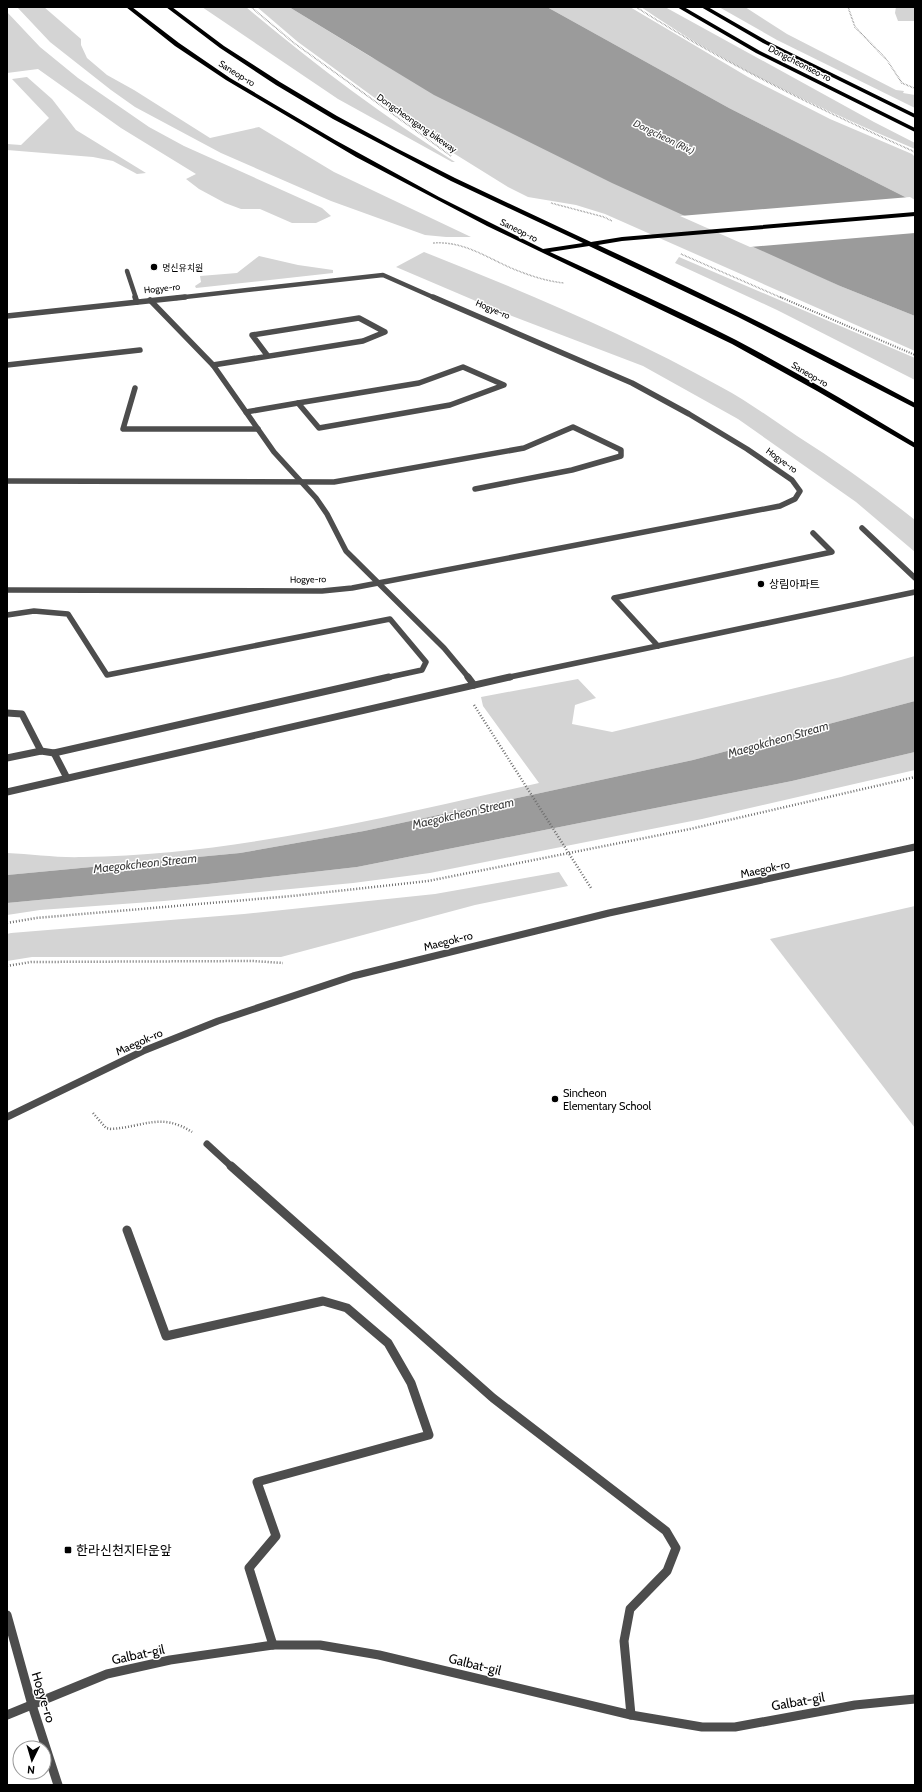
<svg xmlns="http://www.w3.org/2000/svg" width="922" height="1792" font-family="Cabin,'Noto Sans KR',sans-serif">
  <style>
    .green { fill: #d4d4d4 }
    .water { fill: #9b9b9b }
    .pier { fill: #fff }
    .lines { fill: none; stroke-linecap: round; stroke-linejoin: round }
    .path-far2 { stroke: #6f6f6f; stroke-width: 1.5; stroke-dasharray: 0.5 1; stroke-linecap: butt }
    .path-far1 { stroke: #6f6f6f; stroke-width: 2; stroke-dasharray: 1 1.5; stroke-linecap: butt }
    .path { stroke: #6f6f6f; stroke-width: 2.5; stroke-dasharray: 1 2; stroke-linecap: butt }
    .minor-far3 { stroke: #4d4d4d; stroke-width: 4.5 }
    .minor-far2 { stroke: #4d4d4d; stroke-width: 5.5 }
    .minor-far1 { stroke: #4d4d4d; stroke-width: 7 }
    .minor { stroke: #4d4d4d; stroke-width: 9 }
    .major { fill: #000; fill-rule: evenodd }
    .poi-dot { fill: #000; stroke: #fff; stroke-width: 1.5 }
    .labels { text-anchor: middle; dominant-baseline: central; stroke-width: 3; stroke-linejoin: round; paint-order: stroke }
    .far-street-label { font-size: 9px; fill: #000; stroke: #fff }
    .far-poi-label { font-size: 9px; fill: #000; stroke: #fff; text-anchor: start }
    .far-water-label { font-size: 10px; font-style: italic; fill: #3c3c3c; stroke: #fff }
    .poi-label { font-size: 11px; fill: #000; stroke: #fff; text-anchor: start }
    .street-label { font-size: 11px; fill: #000; stroke: #fff }
    .water-label { font-size: 12px; font-style: italic; fill: #3c3c3c; stroke: #fff }
    .near-poi-label { font-size: 13px; fill: #000; stroke: #fff; text-anchor: start }
    .near-street-label { font-size: 13px; fill: #000; stroke: #fff }
  </style>
  <rect width="100%" height="100%" fill="#fff"/>
  <!-- green -->
  <g class="green">
    <polygon points="17,7 44,7 81,39 81,45 87,58 107,75 134,90 210,138 259,127 334,172 471,237 446,237 425,235 331,201 221,153 135,107 111,90 50,42"/>
    <path d="M 202,7 L 246,7 C 312,63 382,115 455,162 L 452,162 L 338,99 Z"/>
    <polygon points="257,7 289,7 371,57 840,286 915,316 915,351 605,214 576,205 528,197 508,187 434,141 298,42"/>
    <polygon points="547,7 630,7 748,77 830,119 912,154 914,156 915,202 729,108"/>
    <path d="M 641,7 L 665,7 L 874,122 L 915,143 L 915,149 C 821,109 726,66 641,7 Z"/>
    <polygon points="719,7 745,7 787,34 896,90 904,91 903,93 915,95 915,108 777,40"/>
    <polygon points="896,7 915,7 915,21 898,21 895,13"/>
    <polygon points="7,12 40,47 78,78 149,127 184,146 322,208 331,216 316,223 292,223 260,209 241,209 225,203 199,189 186,179 196,174 121,128 38,69 7,73"/>
    <polygon points="27,77 52,99 76,130 146,173 137,174 113,161 93,157 7,150 7,144 21,145 49,118 12,79"/>
    <path d="M 424,252 C 525,292 626,334 721,387 C 747,401 772,419 797,436 C 838,462 877,490 915,520 L 915,552 L 856,502 L 738,419 L 643,366 L 504,313 L 396,267 Z"/>
    <polygon points="259,256 298,265 333,270 333,273 196,288 195,286 201,282 200,276 237,273"/>
    <polygon points="679,257 915,358 915,380 777,310 675,263"/>
    <path d="M 915,656 L 915,701 L 693,760 L 364,831 L 240,853 L 7,875 L 7,853 C 32,854 58,858 83,857 C 236,855 390,816 539,783 L 483,706 L 481,697 L 578,679 L 596,698 L 575,705 L 572,724 L 612,732 L 841,677 Z"/>
    <polygon points="915,752 915,770 702,819 430,873 353,883 164,901 40,910 7,915 7,903 208,884 357,867 792,781"/>
    <polygon points="559,872 568,886 475,905 281,957 32,957 7,961 7,934 11,933 244,914 435,894"/>
    <polygon points="915,906 915,1128 770,939"/>
  </g>
  <!-- water -->
  <g class="water">
    <polygon points="289,7 547,7 729,108 915,202 915,316 840,286 612,183 434,95"/>
    <polygon points="915,701 915,752 792,781 357,867 208,884 7,903 7,875 240,853 364,831 693,760"/>
  </g>
  <!-- pier -->
  <polygon class="pier" points="910,197 915,200 915,233 750,247 680,216"/>
  <g class="lines">
    <!-- path-far2 -->
    <g class="path-far2">
      <polyline points="251,7 294,43 451,156"/>
      <path d="M 636,7 C 725,64 819,109 915,152"/>
      <polyline points="848,7 855,27 887,60 902,83 914,88"/>
      <polyline points="551,203 604,217 612,221"/>
      <path d="M 433,243 C 463,241 484,256 511,268 C 528,275 545,281 564,283"/>
      <polyline points="681,254 782,298"/>
    </g>
    <!-- path-far1 -->
    <polyline class="path-far1" points="780,297 915,355"/>
    <!-- path -->
    <g class="path">
      <polyline points="474,705 591,888"/>
      <polyline points="7,923 36,918 292,896 428,881 690,829 915,777"/>
      <polyline points="7,966 31,962 253,961 283,963"/>
      <path d="M 93,1113 L 106,1128 L 111,1129 C 144,1127 161,1112 192,1132"/>
    </g>
    <!-- minor-far3 -->
    <g class="minor-far3">
      <polyline points="127,271 136,298"/>
      <polyline points="176,298 383,275 435,298"/>
    </g>
    <!-- minor-far2 -->
    <g class="minor-far2">
      <polyline points="135,297 137,302"/>
      <polyline points="150,300 213,365 274,452 316,498 327,514 346,551 444,648 469,678"/>
      <polyline points="7,316 185,297"/>
      <polyline points="7,365 140,350"/>
      <polyline points="213,365 363,341 385,332 359,318 252,335 267,355"/>
      <polygon points="463,367 504,385 450,405 319,428 298,403 419,383"/>
      <polyline points="135,388 123,429 258,429"/>
      <polyline points="246,412 298,403"/>
      <polyline points="7,481 334,482 524,448 573,427 621,450 621,456 572,470 475,489"/>
      <polyline points="862,528 915,578"/>
      <polyline points="7,590 322,591 352,588 780,506 795,499 800,491 792,480 747,449 689,414 632,383 433,297"/>
      <polyline points="7,615 34,611 68,614 107,675 390,619 426,662 422,670 385,678"/>
      <polyline points="658,646 614,598 832,552 813,533"/>
      <polyline points="505,678 915,592"/>
    </g>
    <!-- minor-far1 -->
    <g class="minor-far1">
      <polyline points="468,677 474,685"/>
      <polyline points="7,713 22,714 41,751"/>
      <polyline points="7,758 41,751 54,753"/>
      <polyline points="67,778 54,753 389,677"/>
      <polyline points="7,792 510,677"/>
      <polyline points="7,1117 143,1051 218,1021 353,976 609,913 915,847"/>
      <polyline points="207,1144 232,1167"/>
    </g>
    <!-- minor -->
    <g class="minor">
      <polyline points="231,1166 493,1398 666,1531 676,1548 667,1571 630,1609 624,1641 631,1715"/>
      <polyline points="127,1230 166,1336 323,1301 347,1308 388,1343 411,1383 429,1435 257,1482 276,1536 249,1568 273,1645"/>
      <polyline points="7,1615 32,1705 58,1785"/>
      <polyline points="7,1715 107,1674 170,1660 273,1645 320,1645 379,1655 631,1715 702,1727 735,1727 855,1705 915,1699"/>
    </g>
    <!-- major -->
    <g class="major">
      <path d="M 126,7 L 132,7 L 179,43 L 230,78 L 335,140 L 439,197 L 543,249 L 583,243 L 451,181 L 333,119 L 276,85 L 220,48 L 166,7 L 172,7 L 224,46 L 280,82 L 337,116 L 396,148 L 455,178 L 591,242 L 622,237 L 915,212 L 915,216 L 622,241 L 598,245 C 705,294 811,347 915,403 L 915,408 L 738,317 L 589,246 L 550,252 C 612,281 675,309 736,340 C 797,372 856,407 915,443 L 915,448 L 817,391 L 732,344 L 487,226 L 356,157 L 226,80 L 175,46 Z"/>
      <polygon points="677,7 684,7 760,51 915,128 915,132 756,53"/>
      <polygon points="701,7 708,7 767,41 915,114 915,118 763,43"/>
    </g>
  </g>
  <!-- markers -->
  <g class="poi-dot">
    <circle cx="154" cy="267" r="4"/>
    <circle cx="761" cy="584" r="4"/>
    <circle cx="555" cy="1099" r="4"/>
    <rect x="64" y="1546" width="8" height="8" rx="2"/>
  </g>
  <g class="labels">
    <!-- far-street labels -->
    <g class="far-street-label">
      <text transform="translate(800 63) rotate(27)">Dongcheonseo-ro</text>
      <text transform="translate(237 73) rotate(32)">Saneop-ro</text>
      <text transform="translate(417 123) rotate(35)">Dongcheongang bikeway</text>
      <text transform="translate(519 230) rotate(27)">Saneop-ro</text>
      <text transform="translate(162 288) rotate(-6)">Hogye-ro</text>
      <text transform="translate(493 309) rotate(23)">Hogye-ro</text>
      <text transform="translate(810 374) rotate(30)">Saneop-ro</text>
      <text transform="translate(782 460) rotate(36)">Hogye-ro</text>
      <text transform="translate(308 579) rotate(-1)">Hogye-ro</text>
    </g>
    <!-- far-poi labels -->
    <g class="far-poi-label">
      <text x="162" y="267">명신유치원</text>
    </g>
    <!-- far-water labels -->
    <g class="far-water-label">
      <text transform="translate(664 137) rotate(26)">Dongcheon (Riv.)</text>
    </g>
    <!-- poi labels -->
    <g class="poi-label">
      <text x="769" y="584">상림아파트</text>
      <text x="563" y="1093">Sincheon<tspan x="563" dy="13">Elementary School</tspan></text>
    </g>
    <!-- street labels -->
    <g class="street-label">
      <text transform="translate(765 869) rotate(-12)">Maegok-ro</text>
      <text transform="translate(448 941) rotate(-14)">Maegok-ro</text>
      <text transform="translate(139 1042) rotate(-24)">Maegok-ro</text>
    </g>
    <!-- water labels -->
    <g class="water-label">
      <text transform="translate(778 739) rotate(-16)">Maegokcheon Stream</text>
      <text transform="translate(463 813) rotate(-13)">Maegokcheon Stream</text>
      <text transform="translate(145 863) rotate(-6)">Maegokcheon Stream</text>
    </g>
    <!-- near-poi labels -->
    <g class="near-poi-label">
      <text x="76" y="1550">한라신천지타운앞</text>
    </g>
    <!-- near-street labels -->
    <g class="near-street-label">
      <text transform="translate(138 1654) rotate(-12)">Galbat-gil</text>
      <text transform="translate(475 1664) rotate(14)">Galbat-gil</text>
      <text transform="translate(44 1697) rotate(73)">Hogye-ro</text>
      <text transform="translate(798 1701) rotate(-10)">Galbat-gil</text>
    </g>
  </g>
  <!-- border -->
  <rect width="922" height="1792" fill="none" stroke="#000000" stroke-width="16"/>
  <!-- north arrow -->
  <g transform="translate(32 1760) rotate(185)"><circle r="19" fill="#ffffff" stroke="#999999"/>
  <path d="M0-3L7 15L0 10L-7 15Z" fill="#000000"/>
  <text y="-6" font-size="11" font-weight="bold" text-anchor="middle" fill="#000000">N</text>
  </g>
</svg>
